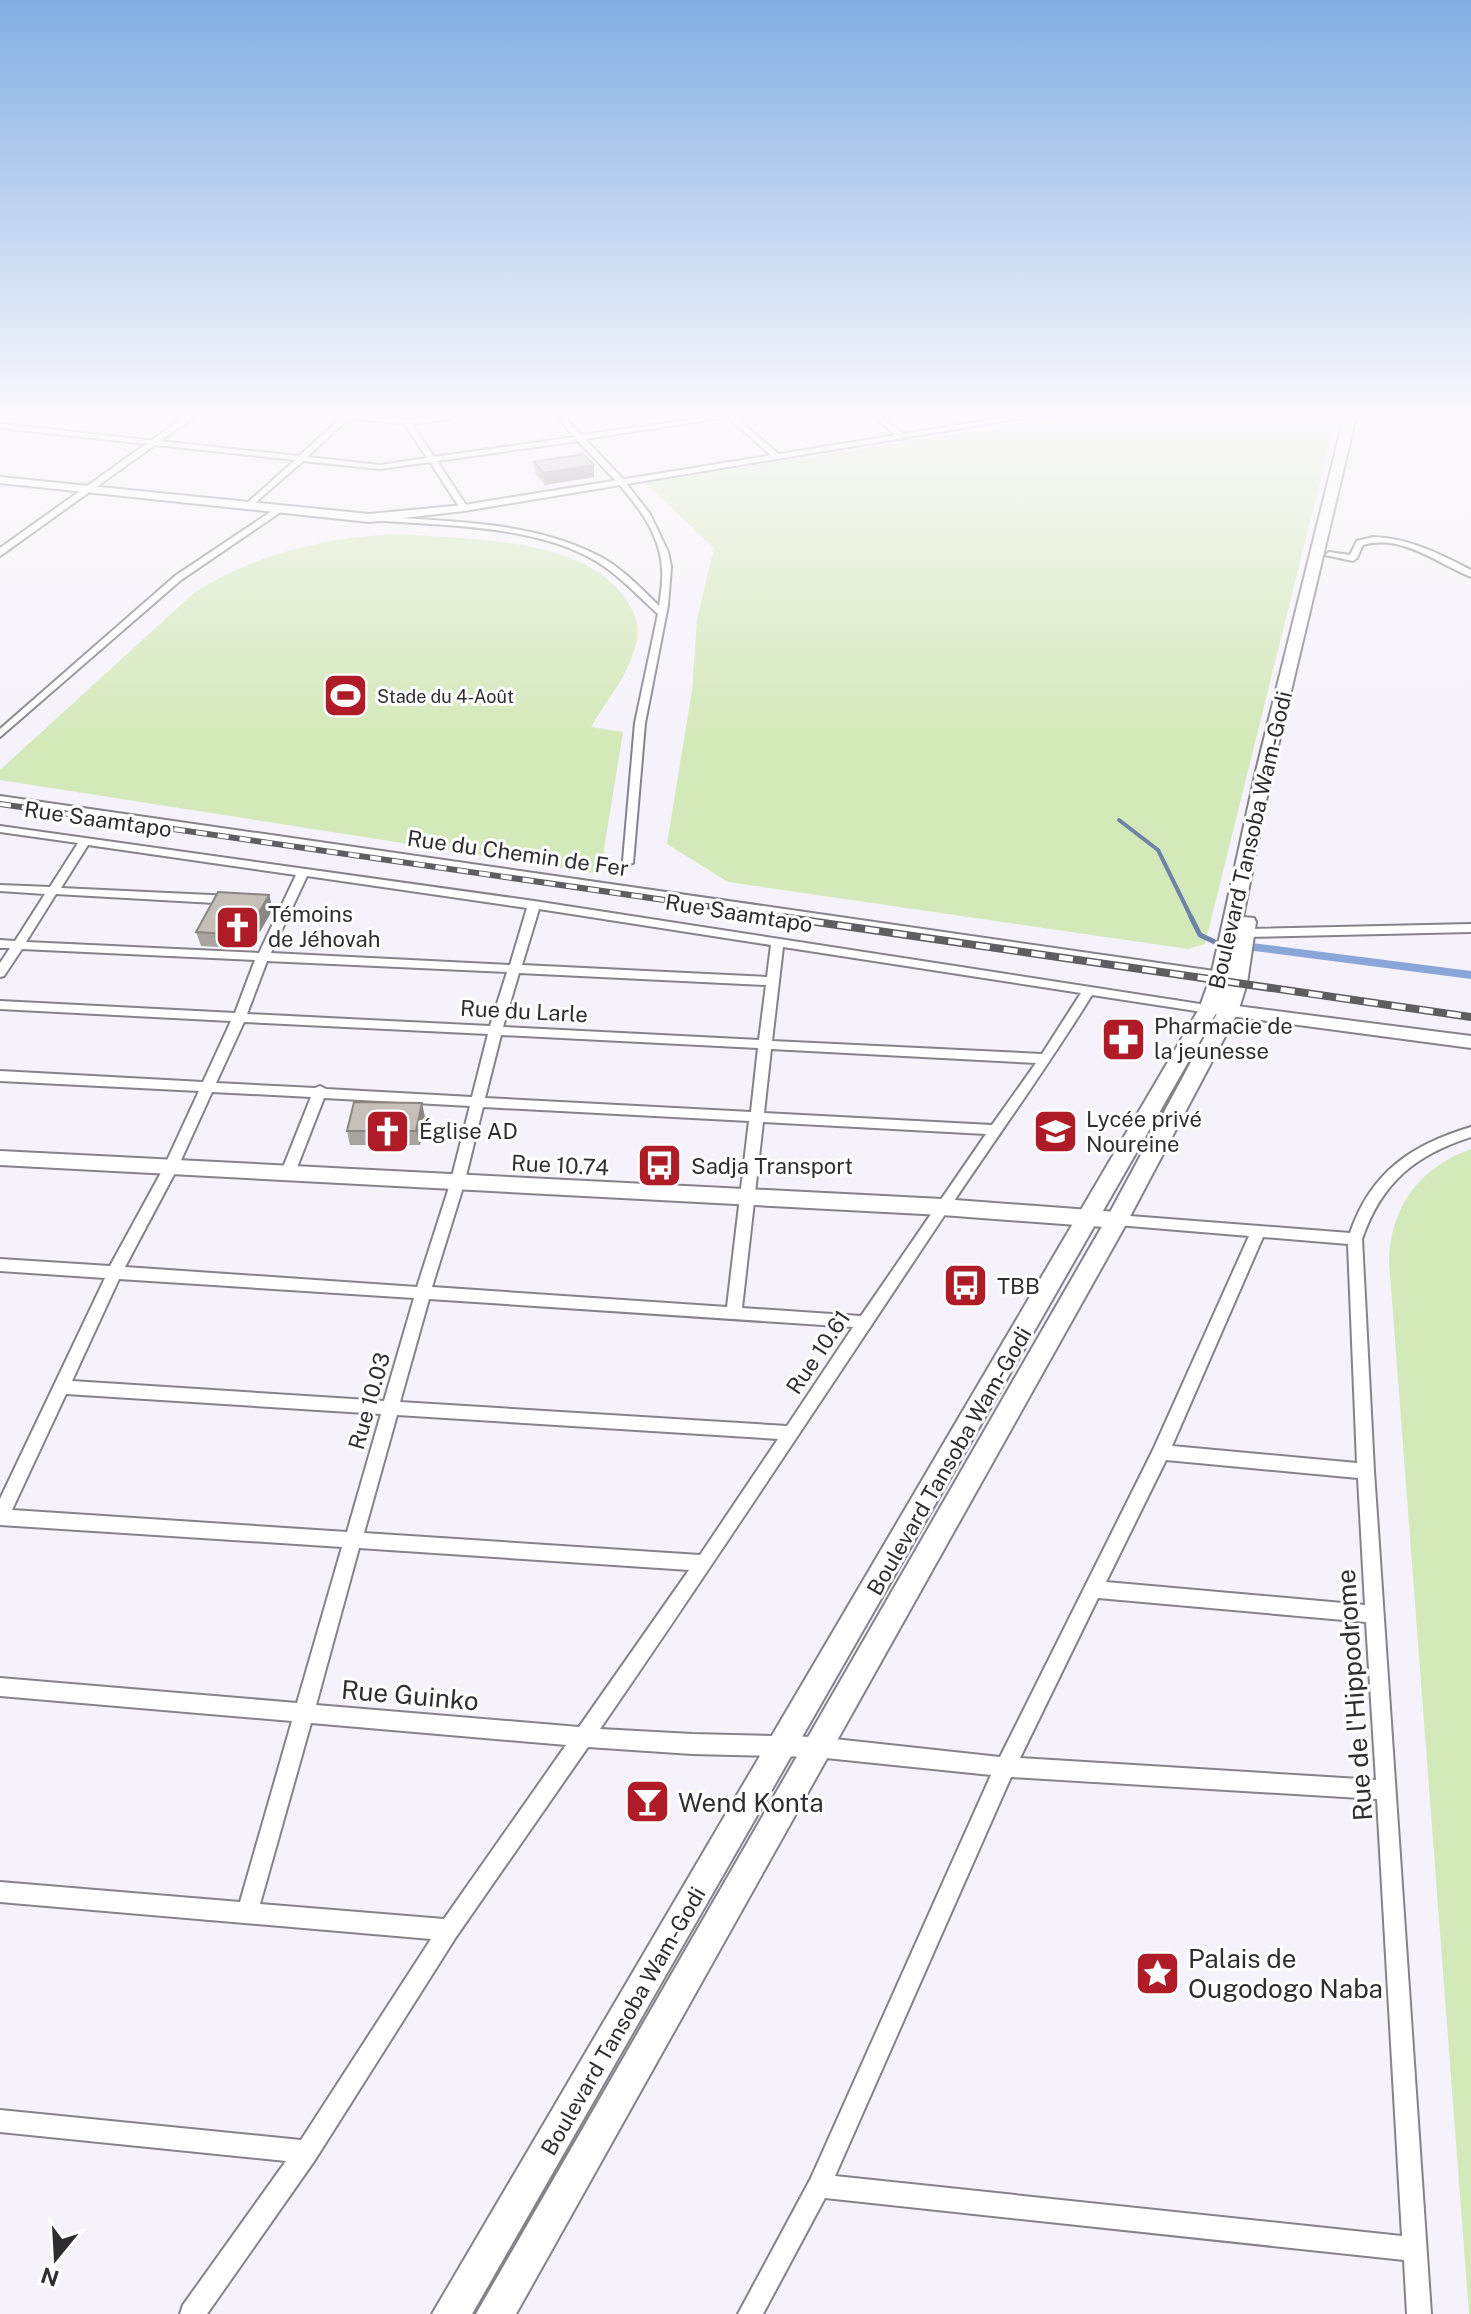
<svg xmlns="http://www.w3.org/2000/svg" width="1471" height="2314" font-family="'Public Sans',sans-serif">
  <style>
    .green { fill: #d4e9b9 }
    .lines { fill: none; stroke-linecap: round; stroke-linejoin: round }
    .stream-far1 { stroke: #6f82a7; stroke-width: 4 }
    .stream { stroke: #6f82a7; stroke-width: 5 }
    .canal { fill: #8aa6d9; fill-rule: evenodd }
    .minor-casing { stroke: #868289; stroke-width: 4 }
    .tertiary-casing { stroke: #868289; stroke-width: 4 }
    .secondary-casing { stroke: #868289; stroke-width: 4 }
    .primary-casing { stroke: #868289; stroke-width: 4 }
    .minor { fill: #fff; fill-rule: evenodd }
    .tertiary { fill: #fff; fill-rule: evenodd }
    .secondary { fill: #fff; fill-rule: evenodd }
    .primary { fill: #fff; fill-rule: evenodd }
    .rail-far1-casing { stroke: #5f5d62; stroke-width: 6 }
    .rail-casing { stroke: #5f5d62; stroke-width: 8 }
    .rail-far1 { stroke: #fff; stroke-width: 4; stroke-dasharray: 11; stroke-linecap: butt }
    .rail { stroke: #fff; stroke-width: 5; stroke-dasharray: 14; stroke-linecap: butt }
    .wall { fill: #a9a49e }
    .shaded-wall { fill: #8a8681 }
    .building { fill: #c5bfb8; stroke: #8a8681; stroke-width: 2 }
    .labels { text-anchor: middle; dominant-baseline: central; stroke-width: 6; stroke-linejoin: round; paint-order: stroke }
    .far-poi-label { font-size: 18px; fill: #2f2d31; stroke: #fff; text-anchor: start }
    .street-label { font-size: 22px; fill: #2f2d31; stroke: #fff }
    .poi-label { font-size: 22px; fill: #2f2d31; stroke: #fff; text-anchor: start }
    .near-street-label { font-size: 26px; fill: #2f2d31; stroke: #fff }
    .near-poi-label { font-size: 26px; fill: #2f2d31; stroke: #fff; text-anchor: start }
  </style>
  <rect width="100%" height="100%" fill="#f6f2fb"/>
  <!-- green -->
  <g class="green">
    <polygon points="1061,417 1336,417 1205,944 1188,949 728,882 667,844 692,690 697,620 714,548 645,483"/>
    <path d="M 402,534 C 471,540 576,537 622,594 C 633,608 640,622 637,640 C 631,672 607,700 591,727 L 623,732 L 600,874 L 0,780 L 0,770 L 195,592 C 257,553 330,536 402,534 Z"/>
    <path d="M 1471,1149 L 1471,2314 L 1469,2314 L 1389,1261 C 1390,1207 1420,1167 1471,1149 Z"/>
  </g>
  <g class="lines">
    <!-- stream-far1 -->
    <polyline class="stream-far1" points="1119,820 1158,850 1192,919"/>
    <!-- stream -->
    <polyline class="stream" points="1191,917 1200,935 1217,943"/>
    <!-- canal -->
    <polygon class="canal" points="1252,943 1471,971 1471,979 1247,950 1245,947 1247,944"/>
    <defs>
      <g id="minor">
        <path d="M 342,417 L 350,417 L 307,457 L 380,465 L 427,458 L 405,424 L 356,419 L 353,417 L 407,420 L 453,417 L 450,419 L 412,424 L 434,457 L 574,437 L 558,417 L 565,417 L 581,435 L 712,417 L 735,417 L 782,457 L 775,459 L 728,417 L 585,439 L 622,478 L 650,514 L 668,552 L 671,567 L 668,605 L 645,723 L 633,863 L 629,864 L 623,861 L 635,723 L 658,614 C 638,596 619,575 596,561 C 534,524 442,526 371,520 L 367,518 L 371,516 C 445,522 529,520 597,555 C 621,567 640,587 659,606 C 661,593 663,581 662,568 C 659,517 610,476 578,441 L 437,461 L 468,508 L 464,510 L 461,510 L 430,462 L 380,469 L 303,461 L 248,509 L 245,509 L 245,505 L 295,460 L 0,428 L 0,424 L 299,456 Z"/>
        <polygon points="875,417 882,417 907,437 900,439"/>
        <polygon points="275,509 282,511 181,580 0,737 0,729 175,576"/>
        <path d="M 1373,537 C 1409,538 1440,554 1471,570 L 1471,577 C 1436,563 1403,534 1363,545 L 1357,558 L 1353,561 L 1325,555 L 1329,552 L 1350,555 L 1357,541 Z"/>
        <polygon points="0,796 1221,972 1227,976 1221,980 0,802"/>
        <path d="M 0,826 L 534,901 L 1213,1006 L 1215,1009 L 1213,1012 L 1209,1013 L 1092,995 C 1045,1071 993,1142 944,1216 C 830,1387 717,1559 600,1729 L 692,1734 L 816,1737 L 1000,1757 L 1153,1450 L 1249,1236 L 1117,1225 L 1112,1224 L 1110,1220 L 1112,1216 L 1117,1215 L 1350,1233 C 1371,1172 1411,1145 1471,1127 L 1471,1137 C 1415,1155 1382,1182 1362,1239 L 1374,1471 L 1431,2314 L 1407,2314 L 1404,2260 L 825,2198 L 763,2314 L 738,2314 L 811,2178 L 991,1775 L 816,1757 L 692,1754 L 588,1747 L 456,1937 L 315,2160 L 207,2314 L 180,2314 L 183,2305 L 286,2161 L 0,2132 L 0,2110 L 301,2140 L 431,1939 L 0,1902 L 0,1882 L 240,1902 L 292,1721 L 0,1696 L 0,1678 L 297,1703 L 342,1547 L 0,1525 L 0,1499 L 105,1278 L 0,1271 L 0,1259 L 110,1266 L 163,1169 L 199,1091 L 0,1081 L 0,1071 L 203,1082 L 231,1021 L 0,1009 L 0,1001 L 235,1013 L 255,960 L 22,949 L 4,976 L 0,977 L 0,963 L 10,948 L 0,948 L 0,940 L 15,941 L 45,894 L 0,891 L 0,885 L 50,887 L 78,843 L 0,832 ZM 88,845 L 296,875 L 259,953 L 26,942 L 56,894 L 232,904 L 238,900 L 232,896 L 61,888 ZM 307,876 L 527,908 L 510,965 L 271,953 ZM 539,909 L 771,945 L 767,977 L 522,965 ZM 783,947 L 1081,993 L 1042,1054 L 772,1041 ZM 267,961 L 507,972 L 490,1026 L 247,1014 ZM 519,973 L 766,985 L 759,1040 L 503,1027 ZM 244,1022 L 488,1034 L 472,1097 L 326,1089 L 320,1086 L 315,1088 L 216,1083 ZM 501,1035 L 758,1048 L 751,1112 L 485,1098 ZM 771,1049 L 1036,1063 L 992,1125 L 764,1113 ZM 212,1092 L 311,1097 L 280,1175 L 287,1180 L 294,1175 L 324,1098 L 470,1106 L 450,1184 L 417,1287 L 125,1267 L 177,1169 ZM 483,1107 L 749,1121 L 727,1307 L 432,1287 L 464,1184 ZM 763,1122 L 986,1134 L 861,1316 L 742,1308 ZM 1263,1237 L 1348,1244 L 1357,1463 L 1172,1446 ZM 119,1279 L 414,1298 L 384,1401 L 72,1381 ZM 429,1299 L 853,1327 L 787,1426 L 400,1402 ZM 66,1394 L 381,1414 L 347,1532 L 12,1510 ZM 397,1415 L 778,1439 L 700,1555 L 364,1533 ZM 1166,1460 L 1358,1478 L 1365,1605 L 1106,1582 ZM 359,1548 L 689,1570 L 579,1727 L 316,1705 ZM 1098,1598 L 1366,1622 L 1376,1780 L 1020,1758 ZM 311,1723 L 566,1745 L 444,1919 L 260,1904 ZM 1011,1777 L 1377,1799 L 1402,2236 L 835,2176 Z"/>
        <polygon points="1471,924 1471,932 1245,937 1239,933 1245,929"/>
      </g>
      <polygon id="tertiary" points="184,417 194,417 0,556 0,548"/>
      <g id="secondary">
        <polygon points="1008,417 1029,417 464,511 369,522 0,483 0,477 369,514 464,505"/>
        <polygon points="1213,1003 1471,1036 1471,1048 1207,1013 1204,1009"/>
        <polygon points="0,1151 942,1199 1117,1212 1124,1214 1127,1220 1124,1226 1117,1228 942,1215 0,1165"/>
      </g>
      <polygon id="primary" points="1344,417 1356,417 1272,771 1243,917 1254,918 1256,922 1247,983 1238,1012 1125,1226 516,2314 476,2314 1108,1216 1218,1012 1219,1008 472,2314 432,2314 1199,1009 1211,976 1256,771"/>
    </defs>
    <!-- minor casing -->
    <use href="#minor" class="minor-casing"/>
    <!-- tertiary casing -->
    <use href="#tertiary" class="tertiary-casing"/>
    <!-- secondary casing -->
    <use href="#secondary" class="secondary-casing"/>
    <!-- primary casing -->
    <use href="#primary" class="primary-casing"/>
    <!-- minor -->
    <use href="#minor" class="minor"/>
    <!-- tertiary -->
    <use href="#tertiary" class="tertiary"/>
    <!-- secondary -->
    <use href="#secondary" class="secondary"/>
    <!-- primary -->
    <use href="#primary" class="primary"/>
    <defs>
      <polyline id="rail-far1" points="0,804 796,919"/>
      <polyline id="rail" points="782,917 1471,1017"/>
    </defs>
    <!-- rail-far1 casing -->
    <use href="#rail-far1" class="rail-far1-casing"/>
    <!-- rail casing -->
    <use href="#rail" class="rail-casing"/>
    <!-- rail-far1 -->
    <use href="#rail-far1" class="rail-far1"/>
    <!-- rail -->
    <use href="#rail" class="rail"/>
  </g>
  <!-- wall -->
  <g class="wall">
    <polygon points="534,462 594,465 594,477 545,485 535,473"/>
    <polygon points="273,909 250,949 201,946 196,932"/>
    <polygon points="425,1117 420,1145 350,1145 347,1131"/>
  </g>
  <!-- shaded-wall -->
  <g class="shaded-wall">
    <polygon points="594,465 594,477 545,485 544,473"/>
    <polygon points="269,895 273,909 250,949 246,935"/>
    <polygon points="422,1103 425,1117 420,1145 416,1131"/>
  </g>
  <!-- building -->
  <g class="building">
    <polygon points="583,454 594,465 544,473 534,462"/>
    <polygon points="218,892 269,895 246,935 196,932"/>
    <polygon points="354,1102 422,1103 416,1131 347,1131"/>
  </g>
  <!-- sky -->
  <linearGradient id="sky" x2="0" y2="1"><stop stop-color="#82aee2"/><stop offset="0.56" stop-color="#fbf9fd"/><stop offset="1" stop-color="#fbf9fd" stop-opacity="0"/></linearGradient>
  <rect width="1471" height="740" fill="url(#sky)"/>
  <!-- icons -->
  <defs>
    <symbol id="stadium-square" viewBox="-11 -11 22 22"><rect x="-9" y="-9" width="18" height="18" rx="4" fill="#af1c27" stroke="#fff"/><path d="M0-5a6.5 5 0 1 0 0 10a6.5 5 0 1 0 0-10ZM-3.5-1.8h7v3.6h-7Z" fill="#fff"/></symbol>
    <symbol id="church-square" viewBox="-11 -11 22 22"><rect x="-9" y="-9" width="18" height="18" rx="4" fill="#af1c27" stroke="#fff"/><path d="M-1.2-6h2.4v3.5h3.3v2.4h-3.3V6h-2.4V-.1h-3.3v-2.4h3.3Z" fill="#fff"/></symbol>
    <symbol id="pharmacy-square" viewBox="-11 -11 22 22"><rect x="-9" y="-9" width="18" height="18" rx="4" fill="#af1c27" stroke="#fff"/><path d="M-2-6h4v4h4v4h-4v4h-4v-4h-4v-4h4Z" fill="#fff"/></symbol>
    <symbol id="school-square" viewBox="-11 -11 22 22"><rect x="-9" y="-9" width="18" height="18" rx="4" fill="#af1c27" stroke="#fff"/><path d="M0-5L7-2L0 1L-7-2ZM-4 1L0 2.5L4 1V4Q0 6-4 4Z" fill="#fff"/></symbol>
    <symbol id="bus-square" viewBox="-11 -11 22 22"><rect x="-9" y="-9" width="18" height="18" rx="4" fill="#af1c27" stroke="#fff"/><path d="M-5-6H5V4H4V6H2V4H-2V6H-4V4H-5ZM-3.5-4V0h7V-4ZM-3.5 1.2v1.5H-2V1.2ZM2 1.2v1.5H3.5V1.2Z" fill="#fff"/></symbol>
    <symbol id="bar-square" viewBox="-11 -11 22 22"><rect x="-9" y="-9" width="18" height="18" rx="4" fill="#af1c27" stroke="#fff"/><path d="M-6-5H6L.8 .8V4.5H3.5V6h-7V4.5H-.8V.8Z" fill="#fff"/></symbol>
    <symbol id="sight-square" viewBox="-11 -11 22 22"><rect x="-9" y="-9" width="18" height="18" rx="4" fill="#af1c27" stroke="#fff"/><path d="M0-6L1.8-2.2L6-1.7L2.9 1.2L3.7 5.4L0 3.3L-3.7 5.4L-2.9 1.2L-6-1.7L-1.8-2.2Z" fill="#fff"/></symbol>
  </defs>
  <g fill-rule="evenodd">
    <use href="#stadium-square" x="320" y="670" width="51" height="51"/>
    <use href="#church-square" x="212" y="902" width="51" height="51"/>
    <use href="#pharmacy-square" x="1098" y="1014" width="51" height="51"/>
    <use href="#church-square" x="362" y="1106" width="51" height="51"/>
    <use href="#school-square" x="1030" y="1106" width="51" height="51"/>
    <use href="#bus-square" x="634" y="1140" width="51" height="51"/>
    <use href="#bus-square" x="940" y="1260" width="51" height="51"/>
    <use href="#bar-square" x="622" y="1776" width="51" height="51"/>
    <use href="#sight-square" x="1132" y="1948" width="51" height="51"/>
  </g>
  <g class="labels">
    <!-- far-poi labels -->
    <g class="far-poi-label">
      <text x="377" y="696">Stade du 4-Août</text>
    </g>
    <!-- street labels -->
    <g class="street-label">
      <text transform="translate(98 819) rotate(8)">Rue Saamtapo</text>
      <text transform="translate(1250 840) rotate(-77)">Boulevard Tansoba Wam-Godi</text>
      <text transform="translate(518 853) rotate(8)">Rue du Chemin de Fer</text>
      <text transform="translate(739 913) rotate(9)">Rue Saamtapo</text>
      <text transform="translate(524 1011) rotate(3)">Rue du Larle</text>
      <text transform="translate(560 1165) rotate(3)">Rue 10.74</text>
      <text transform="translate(818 1352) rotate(-56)">Rue 10.61</text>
      <text transform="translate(369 1401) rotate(-74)">Rue 10.03</text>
      <text transform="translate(949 1461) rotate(-60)">Boulevard Tansoba Wam-Godi</text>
      <text transform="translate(623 2021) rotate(-60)">Boulevard Tansoba Wam-Godi</text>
    </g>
    <!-- poi labels -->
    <g class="poi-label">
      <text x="268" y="914">Témoins<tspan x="268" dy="25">de Jéhovah</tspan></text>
      <text x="1154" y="1026">Pharmacie de<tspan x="1154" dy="25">la jeunesse</tspan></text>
      <text x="1086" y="1119">Lycée privé<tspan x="1086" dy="25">Noureine</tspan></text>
      <text x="419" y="1131">Église AD</text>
      <text x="691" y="1166">Sadja Transport</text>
      <text x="997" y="1286">TBB</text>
    </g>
    <!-- near-street labels -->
    <g class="near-street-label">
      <text transform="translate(410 1695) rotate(5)">Rue Guinko</text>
      <text transform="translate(1354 1695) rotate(-94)">Rue de l'Hippodrome</text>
    </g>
    <!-- near-poi labels -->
    <g class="near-poi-label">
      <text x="678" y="1802">Wend Konta</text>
      <text x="1188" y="1958">Palais de<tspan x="1188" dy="30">Ougodogo Naba</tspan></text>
    </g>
  </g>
  <!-- north arrow -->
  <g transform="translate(56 2258) rotate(198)" stroke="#ffffff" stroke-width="6" paint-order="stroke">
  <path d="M0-6L14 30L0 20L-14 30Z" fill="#2f2d31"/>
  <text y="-12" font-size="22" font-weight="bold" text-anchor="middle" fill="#2f2d31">N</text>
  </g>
</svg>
